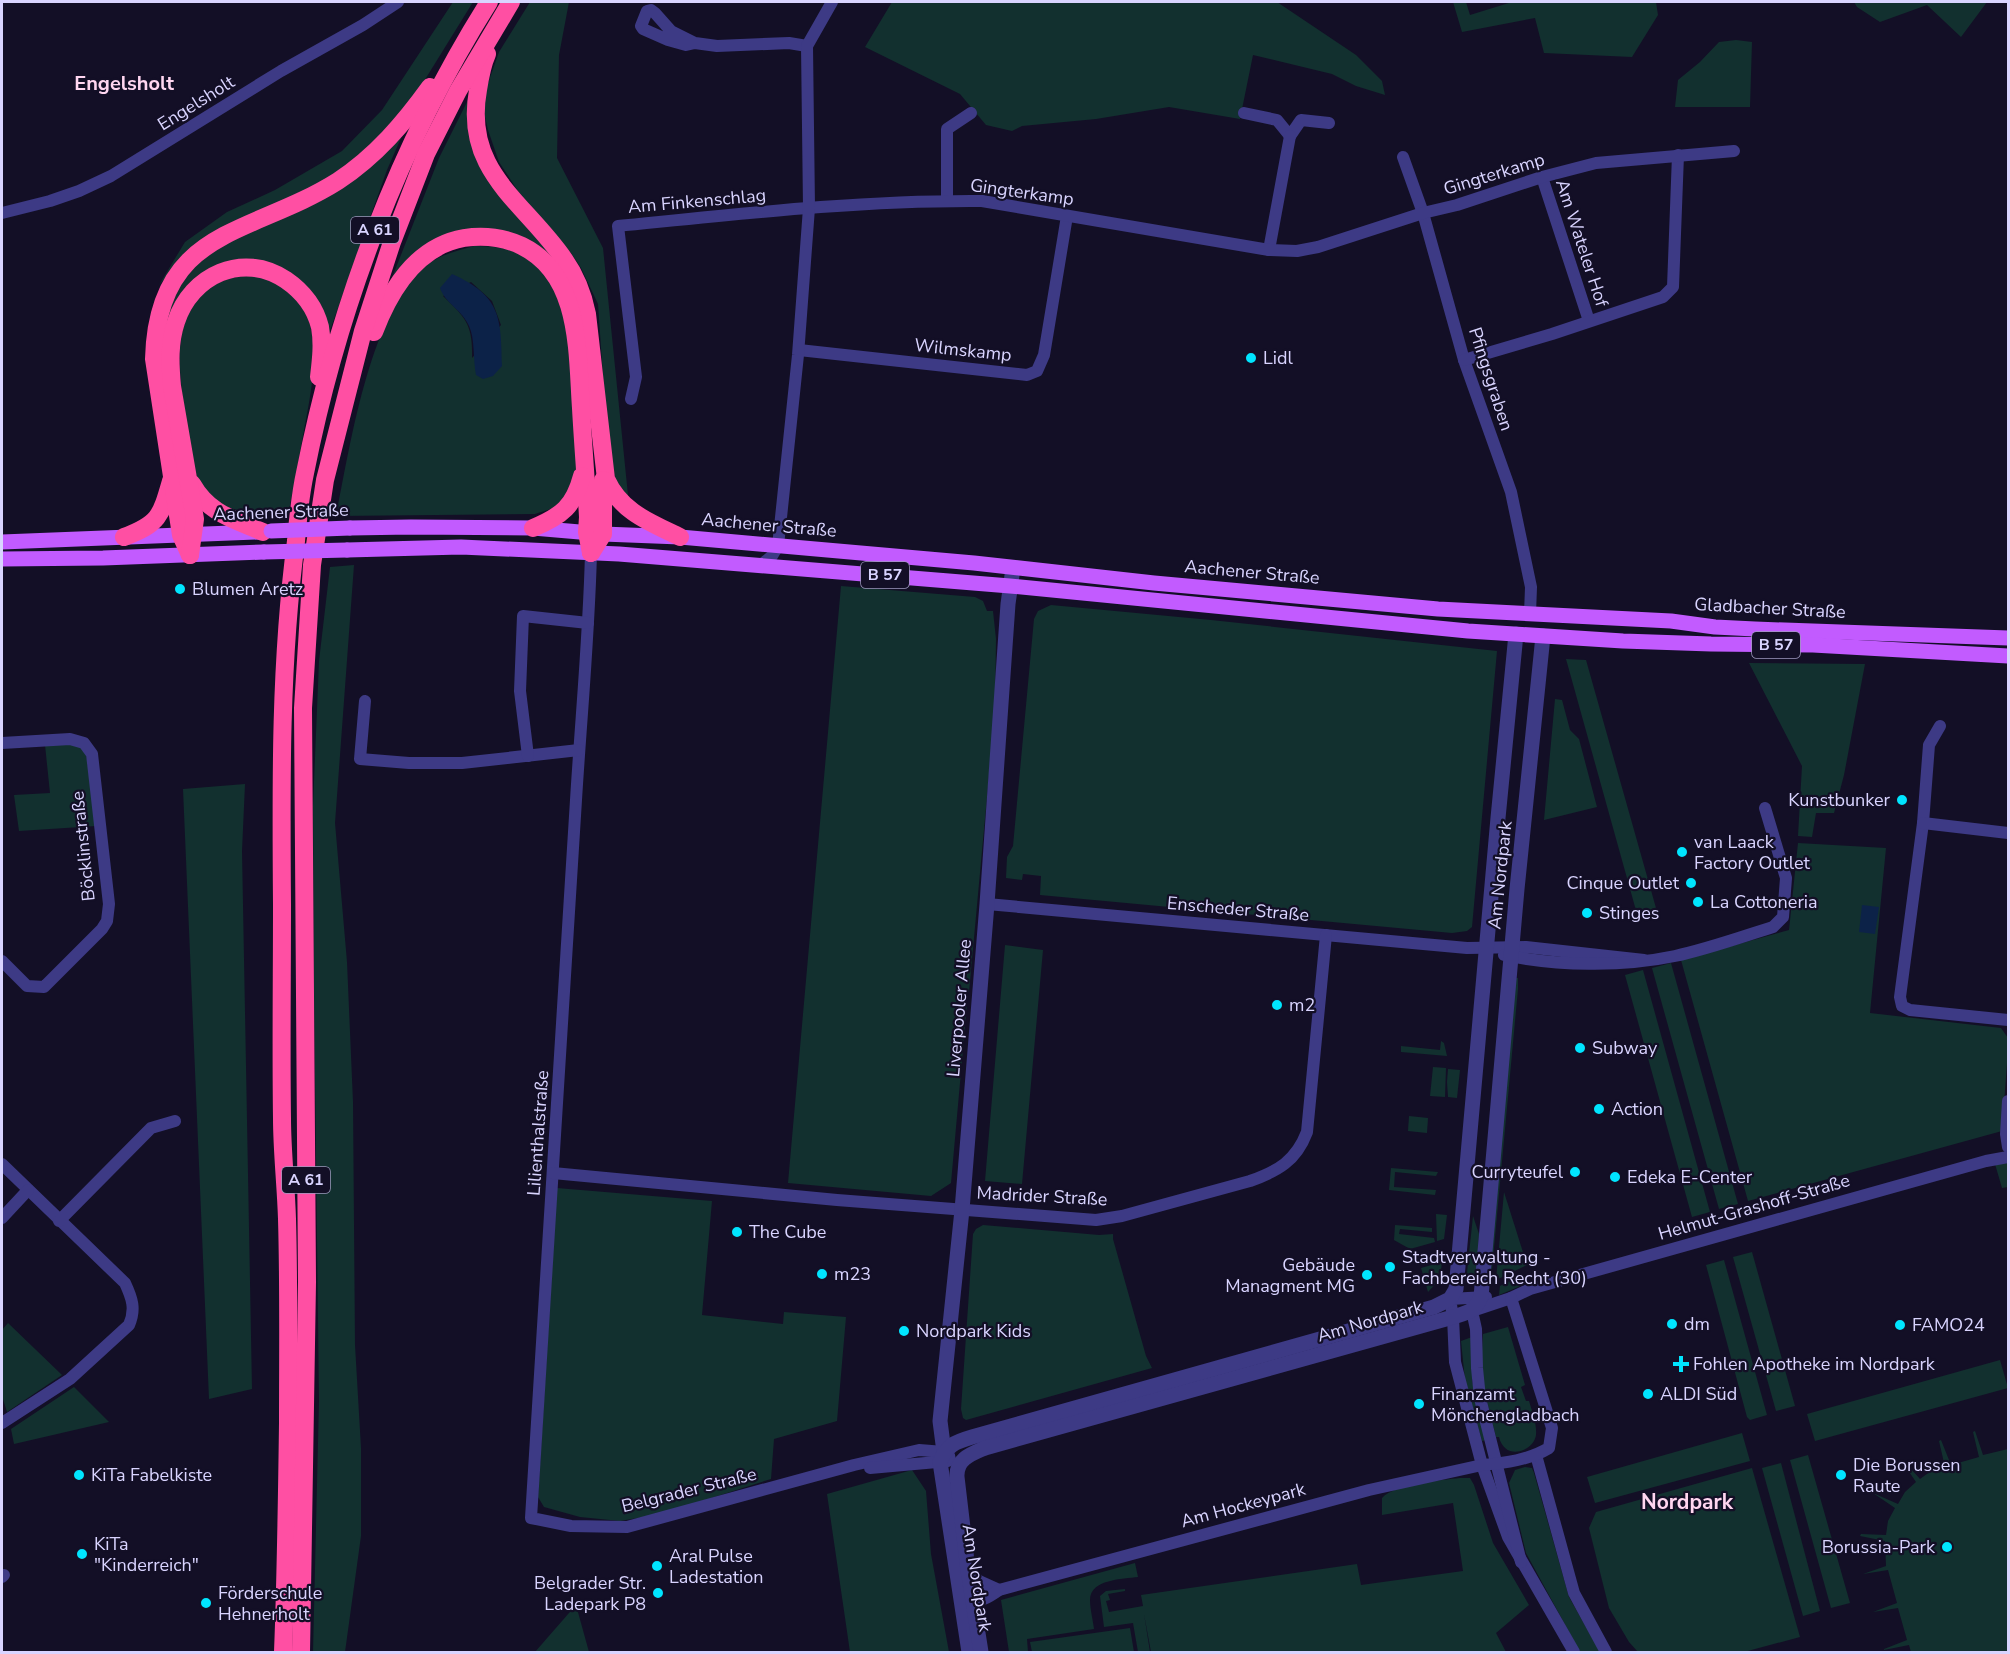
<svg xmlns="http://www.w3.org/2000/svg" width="2010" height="1654" font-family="'Nunito Sans',sans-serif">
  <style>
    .green { fill: #12302f; fill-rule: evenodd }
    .water { fill: #0c2248 }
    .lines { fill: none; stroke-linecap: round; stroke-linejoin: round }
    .minor { stroke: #3d3a85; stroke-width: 12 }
    .tertiary { stroke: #3d3a85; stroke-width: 15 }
    .primary { stroke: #c25bff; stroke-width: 15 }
    .motorway { stroke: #ff4fa3; stroke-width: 18 }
    .primary-bridge { stroke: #c25bff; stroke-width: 15 }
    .poi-dot { fill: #00e5ff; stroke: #130f26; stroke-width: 2 }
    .labels { text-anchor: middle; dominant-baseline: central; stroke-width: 4.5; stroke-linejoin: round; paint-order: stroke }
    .shield { fill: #130f26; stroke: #9e99be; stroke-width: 1.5 }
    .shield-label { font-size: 16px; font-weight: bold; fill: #d9d4ff }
    .street-label { font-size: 18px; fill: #d9d4ff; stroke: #130f26 }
    .poi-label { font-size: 18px; fill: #d9d4ff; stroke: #130f26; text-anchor: start }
    .neighbourhood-label { font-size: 20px; font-weight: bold; fill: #ffd6f0; stroke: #130f26 }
    .quarter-label { font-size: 21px; font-weight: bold; fill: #ffd6f0; stroke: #130f26 }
  </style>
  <rect width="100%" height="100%" fill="#130f26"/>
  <!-- green -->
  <g class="green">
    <polygon points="453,2 473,2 413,99 384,135 322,184 179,263 159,285 185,242 227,212 275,190 342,151 382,110"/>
    <polygon points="530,2 569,2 559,55 557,158 603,248 629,505 616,490 606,421 598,304 581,268 571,253 518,191 499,162 488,130 483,108 487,86 499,52"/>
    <polygon points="892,2 1277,2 1356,55 1382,81 1385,95 1356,86 1332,74 1253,55 1240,119 1169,107 1096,119 1022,126 1012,131 986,125 960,94 865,47"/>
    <polygon points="1453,2 1466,2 1470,15 1512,2 1656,2 1658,15 1632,57 1544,53 1535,18 1462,32"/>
    <polygon points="1854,2 1987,2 1961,37 1927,5 1880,22 1857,7"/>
    <polygon points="1736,40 1752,42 1750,107 1675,107 1678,80 1700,62 1719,42"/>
    <polygon points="468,100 469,134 476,155 550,250 560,277 477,230 388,288 439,158"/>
    <polygon points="400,136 401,138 387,170 327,339 274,267 199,280 160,366 164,315 183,277 206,255"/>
    <path d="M 474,246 C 489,246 504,247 519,253 C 570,277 570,357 574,405 C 576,426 582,468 575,487 C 567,505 551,509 535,514 L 336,516 C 350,447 370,309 427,265 C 441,254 458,251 474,246 ZM 471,282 L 492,301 L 501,325 L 472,358 C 473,325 466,318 443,296 Z"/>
    <path d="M 252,275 C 333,289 315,372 304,430 C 299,458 294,487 288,515 C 272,515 224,511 213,501 C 192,481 191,452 187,425 C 176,362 166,281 252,275 Z"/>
    <polygon points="354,565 335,823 347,962 353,1102 355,1345 361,1448 361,1536 345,1652 313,1652 319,1401 314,993 313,806 319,661 330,567"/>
    <polygon points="841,586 975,597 983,601 987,611 993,611 996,639 995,710 969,992 965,992 964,1004 967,1005 951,1183 931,1196 788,1183"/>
    <polygon points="1051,605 1211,620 1497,651 1472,927 1467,931 1452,933 1040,895 1041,876 1023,874 1022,880 1006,878 1007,857 1013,846 1034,619 1038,611"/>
    <polygon points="1566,659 1586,660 1656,908 1637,914"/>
    <polygon points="1749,663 1865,664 1844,775 1834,813 1816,813 1812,837 1798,836 1802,766"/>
    <polygon points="1555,699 1562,700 1570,730 1579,739 1597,807 1544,820"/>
    <polygon points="76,744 86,752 96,826 19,831 14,795 50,793 45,745"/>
    <polygon points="245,784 242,851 252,1389 209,1399 183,789"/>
    <polygon points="1798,843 1886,848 1870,1013 2001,1028 2008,1038 2008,1050 2002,1131 1748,1201 1681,960 1789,930"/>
    <polygon points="1005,945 1043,950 1022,1184 985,1181"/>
    <polygon points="1671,963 1738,1204 1719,1209 1652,968"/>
    <polygon points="1643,970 1710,1212 1692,1217 1625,975"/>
    <polygon points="1515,978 1518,978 1518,989 1491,1280 1487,1281"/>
    <polygon points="1441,1041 1444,1043 1447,1056 1401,1052 1401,1046 1440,1050"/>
    <polygon points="1433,1067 1446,1068 1445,1097 1430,1096"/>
    <polygon points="1448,1069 1460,1070 1457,1098 1448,1097 1447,1082"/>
    <polygon points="1409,1116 1428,1118 1427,1133 1408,1131"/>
    <polygon points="2008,1163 2008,1187 2002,1188 1995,1164"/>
    <polygon points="1391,1168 1438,1172 1436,1176 1395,1172 1394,1187 1436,1190 1435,1195 1389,1190"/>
    <polygon points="557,1188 712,1201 702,1315 783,1324 784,1312 846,1317 837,1421 774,1439 771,1479 661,1514 620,1521 580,1517 544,1507 538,1497"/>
    <polygon points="1504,1192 1527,1265 1496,1280"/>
    <polygon points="1436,1214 1447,1215 1444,1239 1437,1241"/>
    <polygon points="1473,1216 1479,1234 1477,1282 1466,1282"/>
    <polygon points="983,1225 1099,1235 1113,1234 1113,1239 1146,1356 1152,1368 966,1420 963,1418 961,1409 973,1234 976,1229"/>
    <polygon points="1395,1225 1432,1228 1432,1232 1400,1229 1399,1234 1434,1238 1435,1242 1410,1249 1394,1240"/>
    <polygon points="1752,1252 1795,1406 1776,1411 1733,1257"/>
    <polygon points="1724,1260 1767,1415 1750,1420 1747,1417 1706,1265"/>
    <polygon points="1442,1262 1440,1279 1428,1292 1421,1268"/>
    <polygon points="1519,1276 1523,1285 1499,1295 1500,1286"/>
    <polygon points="8,1323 62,1375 7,1412 2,1396 2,1330"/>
    <path d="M 1508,1327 L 1525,1385 L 1521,1387 L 1526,1401 L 1529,1401 C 1532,1411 1537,1424 1536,1435 C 1534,1451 1505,1462 1499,1437 L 1496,1437 L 1485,1394 L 1481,1367 L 1483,1334 Z"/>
    <polygon points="1472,1337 1472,1381 1487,1440 1482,1441 1465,1380 1461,1341"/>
    <polygon points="2000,1360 2008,1388 1815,1441 1807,1414"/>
    <polygon points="74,1387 109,1422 14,1444 11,1429"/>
    <polygon points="1975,1431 1983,1455 2008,1449 2008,1652 1911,1652 1909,1645 1884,1650 1884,1649 1907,1640 1898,1608 1873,1612 1897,1603 1888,1570 1863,1574 1886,1566 1885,1541 1860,1536 1861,1534 1886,1535 1888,1521 1895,1508 1873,1493 1898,1504 1905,1492 1916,1482 1901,1460 1903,1460 1920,1479 1931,1471 1945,1467 1939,1441 1941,1440 1951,1465 1979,1457 1973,1432"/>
    <polygon points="1742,1433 1750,1461 1595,1503 1587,1477"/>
    <polygon points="1808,1455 1850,1603 1831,1608 1790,1460"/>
    <polygon points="1781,1463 1820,1611 1803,1616 1762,1468"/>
    <polygon points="1525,1467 1532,1468 1534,1473 1569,1597 1600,1652 1580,1652 1526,1553 1509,1483 1515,1470"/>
    <polygon points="1752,1468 1800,1637 1744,1652 1638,1652 1629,1642 1609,1608 1589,1528 1596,1512"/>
    <polygon points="912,1470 926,1491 931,1554 949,1652 850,1652 827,1494"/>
    <path d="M 1460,1478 L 1470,1478 L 1474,1485 L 1493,1543 L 1529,1605 L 1496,1633 L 1506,1652 L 1151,1652 L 1144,1614 L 1150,1652 L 1138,1652 L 1133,1623 L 1104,1627 L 1100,1596 L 1106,1591 L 1125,1589 L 1125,1591 L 1108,1594 L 1110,1600 L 1106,1601 L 1109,1612 L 1143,1606 L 1141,1595 L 1357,1564 L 1361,1585 L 1463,1571 L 1453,1503 L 1382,1515 L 1382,1498 C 1394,1484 1441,1480 1460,1478 Z"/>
    <path d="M 1135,1563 L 1138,1577 C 1123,1579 1090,1579 1090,1600 C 1090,1609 1093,1620 1094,1629 L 1027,1639 L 1028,1652 L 1009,1652 L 1001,1600 Z"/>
    <polygon points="576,1605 589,1652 535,1652"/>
    <polygon points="1130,1628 1134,1652 1032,1652 1030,1642"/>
  </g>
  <!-- water -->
  <g class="water">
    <path d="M 452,274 C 501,296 501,317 502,366 L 493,376 L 483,379 L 476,375 C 473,360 475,338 469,326 C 463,311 445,303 440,288 Z"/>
    <polygon points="1862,905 1879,907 1875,934 1859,932"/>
  </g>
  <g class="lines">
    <!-- minor -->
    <g class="minor">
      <polyline points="695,43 671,31 655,13 651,10 647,11 641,26 643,29 668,40 686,45 695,43 717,46 789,43 807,46"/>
      <polyline points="1244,113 1277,120 1290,136 1301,120 1329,123"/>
      <polyline points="1403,157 1423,213 1464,360 1511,492 1531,587 1530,614"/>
      <polyline points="1542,177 1589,321"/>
      <polyline points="947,201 947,129 971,113"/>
      <polyline points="2,213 50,201 79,191 111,176 281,71 363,25 398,2"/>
      <polyline points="1269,250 1290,136"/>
      <polyline points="799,350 1027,375 1037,371 1044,355 1067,216"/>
      <polyline points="1464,360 1552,334 1663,297 1673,287 1678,155"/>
      <path d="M 631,399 L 636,377 L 618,226 C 739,214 861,200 982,201 L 1269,250 L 1297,251 L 1318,247 L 1423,213 L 1457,205 L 1542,177 L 1596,163 L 1734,151"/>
      <path d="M 591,553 C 589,635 581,718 576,800 C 563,1040 547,1279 531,1518 L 571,1526 L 627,1527 L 854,1465 L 919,1450 L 944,1452"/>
      <polyline points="761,565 772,556 778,546 798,355 809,208 807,46 832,2"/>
      <polyline points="365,701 360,759 409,763 462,763 579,750"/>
      <polyline points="1940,726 1929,745 1923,823 1900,997 1902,1006 1910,1010 2008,1020"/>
      <polyline points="2,743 70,739 84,743 92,754 109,904 107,921 102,929 44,987 27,986 2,961"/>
      <polyline points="528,756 520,691 523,616 588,623"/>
      <polyline points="1923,823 2008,833"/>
      <polyline points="987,904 1467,948 1526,947 1644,960"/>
      <path d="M 1504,955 C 1557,966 1623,967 1675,956 C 1708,949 1741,937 1773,927 L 1783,917 L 1786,878 L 1765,808"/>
      <polyline points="2008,1101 2006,1134 2008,1147"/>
      <path d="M 2,1164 L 125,1283 C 132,1298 136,1309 129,1325 L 70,1379 L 2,1423"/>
      <path d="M 553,1173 L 837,1200 L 1096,1220 L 1122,1216 L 1250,1181 C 1278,1171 1296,1161 1307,1132 L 1326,935"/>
      <polyline points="2,1218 28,1190"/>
      <polyline points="59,1221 151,1128 175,1121"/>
      <polyline points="1486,1297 1450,1299 1453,1317 1455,1362 1482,1465 1508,1537 1574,1652"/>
      <polyline points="1536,1455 1574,1593 1606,1652"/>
      <polyline points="870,1468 948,1461"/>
      <polyline points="1521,1562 1480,1398 1477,1368 1476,1329 1472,1311 1511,1298 1530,1289 1986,1161 2008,1157"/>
      <polyline points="968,1570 979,1581 999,1590"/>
      <polyline points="2,1577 4,1575"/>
      <path d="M 967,1599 C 979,1604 989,1597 999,1590 L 1369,1490 L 1482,1465 C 1505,1463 1529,1460 1549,1448 L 1552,1428 L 1511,1298"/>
    </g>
    <!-- tertiary -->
    <g class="tertiary">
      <polyline points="948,1457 944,1452 940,1421 962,1210 987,904 1008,604 1013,568"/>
      <path d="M 969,1652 L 940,1462 C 947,1445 955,1442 972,1437 L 1434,1307 L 1450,1299 L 1456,1289 L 1498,818 L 1516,634"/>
      <path d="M 981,1652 L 968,1570 L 957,1477 C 956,1459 971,1454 985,1448 L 1453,1317 C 1469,1312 1474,1312 1481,1297 L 1517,889 L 1543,636"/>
    </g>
    <!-- primary -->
    <g class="primary">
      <polyline points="350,528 411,527 533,528 603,534 680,537 974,563 1154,583 1438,609 1671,621 1715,627 1755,629 2008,638"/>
      <polyline points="2,542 259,532"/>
      <polyline points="347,550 461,547 619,554 1010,586 1468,631 1623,641 1711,644 1813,645 2008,656"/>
      <polyline points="2,559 103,558 264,552"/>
    </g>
    <!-- motorway -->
    <g class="motorway">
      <path d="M 487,54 C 482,65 480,77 478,90 C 463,172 524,201 564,259 C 576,276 583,294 587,314 L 606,479 C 621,512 649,522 680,537"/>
      <path d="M 374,332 C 390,290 417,246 464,238 C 484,235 503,237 522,246 C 581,275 577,352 581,408 C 583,444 586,480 588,517 L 587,532 L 591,553"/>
      <path d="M 192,484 C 209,514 233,519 263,532"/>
      <path d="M 533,528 C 562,516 574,506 582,476"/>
      <path d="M 124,537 C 159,524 161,516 171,481"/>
      <polyline points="591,553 603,534 603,480"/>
      <path d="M 190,555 L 181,535 L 154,359 C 157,227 251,236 338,181 C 376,156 404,123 430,87"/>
      <path d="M 190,555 L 195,519 L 172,386 C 170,364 169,343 176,322 C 191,275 243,251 286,280 C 302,291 315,307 320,327 C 323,344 321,360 319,377"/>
      <path d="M 283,1652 C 286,1576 287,1500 288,1423 C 288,1355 289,1287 287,1219 C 286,1185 282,1152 282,1118 C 281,1047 282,976 282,905 C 281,782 280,663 296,541 C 298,518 300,496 305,473 C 338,307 399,145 489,2"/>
      <polyline points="301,1652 307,1282 303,708 312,565 325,480 363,331 392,242 426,154 458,91 511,2"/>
    </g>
    <!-- primary-bridge -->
    <g class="primary-bridge">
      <polyline points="271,531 350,528"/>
      <polyline points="264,552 347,550"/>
    </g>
  </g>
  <!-- markers -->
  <g class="poi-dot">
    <circle cx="1251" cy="358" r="6"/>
    <circle cx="180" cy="589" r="6"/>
    <circle cx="1902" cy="800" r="6"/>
    <circle cx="1682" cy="852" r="6"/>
    <circle cx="1691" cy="883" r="6"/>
    <circle cx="1698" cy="902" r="6"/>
    <circle cx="1587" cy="913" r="6"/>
    <circle cx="1277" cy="1005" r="6"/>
    <circle cx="1580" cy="1048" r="6"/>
    <circle cx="1599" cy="1109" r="6"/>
    <circle cx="1575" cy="1172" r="6"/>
    <circle cx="1615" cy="1177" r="6"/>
    <circle cx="737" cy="1232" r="6"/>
    <circle cx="1390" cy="1267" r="6"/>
    <circle cx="822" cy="1274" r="6"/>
    <circle cx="1367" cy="1275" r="6"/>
    <circle cx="1672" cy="1324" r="6"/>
    <circle cx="1900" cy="1325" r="6"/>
    <circle cx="904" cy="1331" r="6"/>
    <path d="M1678 1355h6v6h6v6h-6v6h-6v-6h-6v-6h6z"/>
    <circle cx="1648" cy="1394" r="6"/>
    <circle cx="1419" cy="1404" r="6"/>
    <circle cx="79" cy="1475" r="6"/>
    <circle cx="1841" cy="1475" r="6"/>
    <circle cx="1947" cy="1547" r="6"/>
    <circle cx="82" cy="1554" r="6"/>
    <circle cx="657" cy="1566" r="6"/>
    <circle cx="658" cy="1593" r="6"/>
    <circle cx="206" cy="1603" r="6"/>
  </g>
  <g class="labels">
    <!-- shield labels -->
    <g class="shield">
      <rect x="351" y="217" width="48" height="26" rx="4.5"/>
      <rect x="861" y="562" width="48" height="26" rx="4.5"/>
      <rect x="1752" y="632" width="48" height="26" rx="4.5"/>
      <rect x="282" y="1167" width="48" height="26" rx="4.5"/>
    </g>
    <g class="shield-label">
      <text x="375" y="230">A 61</text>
      <text x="885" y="575">B 57</text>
      <text x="1776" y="645">B 57</text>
      <text x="306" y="1180">A 61</text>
    </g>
    <!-- street labels -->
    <g class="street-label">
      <text transform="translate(196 103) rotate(-32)">Engelsholt</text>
      <text transform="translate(1494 174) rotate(-17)">Gingterkamp</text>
      <text transform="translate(1022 192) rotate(8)">Gingterkamp</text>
      <text transform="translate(697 201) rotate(-5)">Am Finkenschlag</text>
      <text transform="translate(1582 243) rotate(72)">Am Wateler Hof</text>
      <text transform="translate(963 350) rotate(6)">Wilmskamp</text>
      <text transform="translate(1491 379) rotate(72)">Pfingsgraben</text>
      <text transform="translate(281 512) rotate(-2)">Aachener Straße</text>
      <text transform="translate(769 525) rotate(5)">Aachener Straße</text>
      <text transform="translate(1252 572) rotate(5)">Aachener Straße</text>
      <text transform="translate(1770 608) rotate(3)">Gladbacher Straße</text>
      <text transform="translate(83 846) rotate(-96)">Böcklinstraße</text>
      <text transform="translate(1500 875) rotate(-84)">Am Nordpark</text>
      <text transform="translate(1238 909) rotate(5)">Enscheder Straße</text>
      <text transform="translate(959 1008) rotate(-85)">Liverpooler Allee</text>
      <text transform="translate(538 1133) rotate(-86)">Lilienthalstraße</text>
      <text transform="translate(1042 1196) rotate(3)">Madrider Straße</text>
      <text transform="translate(1754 1207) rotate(-16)">Helmut-Grashoff-Straße</text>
      <text transform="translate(1370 1321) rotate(-16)">Am Nordpark</text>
      <text transform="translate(689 1490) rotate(-14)">Belgrader Straße</text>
      <text transform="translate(1243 1505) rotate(-15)">Am Hockeypark</text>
      <text transform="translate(977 1578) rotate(81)">Am Nordpark</text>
    </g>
    <!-- poi labels -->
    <g class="poi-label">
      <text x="1263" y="358">Lidl</text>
      <text x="192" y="589">Blumen Aretz</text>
      <text x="1890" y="800" text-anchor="end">Kunstbunker</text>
      <text x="1694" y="842">van Laack<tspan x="1694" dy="21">Factory Outlet</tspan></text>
      <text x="1679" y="883" text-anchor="end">Cinque Outlet</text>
      <text x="1710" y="902">La Cottoneria</text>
      <text x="1599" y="913">Stinges</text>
      <text x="1289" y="1005">m2</text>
      <text x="1592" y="1048">Subway</text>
      <text x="1611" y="1109">Action</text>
      <text x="1563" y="1172" text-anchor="end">Curryteufel</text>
      <text x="1627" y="1177">Edeka E-Center</text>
      <text x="749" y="1232">The Cube</text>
      <text x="1402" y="1257">Stadtverwaltung -<tspan x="1402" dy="21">Fachbereich Recht (30)</tspan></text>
      <text x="1355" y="1265" text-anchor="end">Gebäude<tspan x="1355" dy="21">Managment MG</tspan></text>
      <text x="834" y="1274">m23</text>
      <text x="1684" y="1324">dm</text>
      <text x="1912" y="1325">FAMO24</text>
      <text x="916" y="1331">Nordpark Kids</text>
      <text x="1693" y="1364">Fohlen Apotheke im Nordpark</text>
      <text x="1431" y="1394">Finanzamt<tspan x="1431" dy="21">Mönchengladbach</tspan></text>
      <text x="1660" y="1394">ALDI Süd</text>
      <text x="1853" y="1465">Die Borussen<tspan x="1853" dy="21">Raute</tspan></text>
      <text x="91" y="1475">KiTa Fabelkiste</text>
      <text x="94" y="1544">KiTa<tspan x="94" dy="21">"Kinderreich"</tspan></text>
      <text x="1935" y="1547" text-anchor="end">Borussia-Park</text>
      <text x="669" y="1556">Aral Pulse<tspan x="669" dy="21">Ladestation</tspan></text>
      <text x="646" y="1583" text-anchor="end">Belgrader Str.<tspan x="646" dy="21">Ladepark P8</tspan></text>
      <text x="218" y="1593">Förderschule<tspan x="218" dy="21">Hehnerholt</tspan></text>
    </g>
    <!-- neighbourhood labels -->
    <g class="neighbourhood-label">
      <text x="124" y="83">Engelsholt</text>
    </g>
    <!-- quarter labels -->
    <g class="quarter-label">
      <text x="1687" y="1502">Nordpark</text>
    </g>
  </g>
  <!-- border -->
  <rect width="2010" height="1654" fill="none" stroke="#d9d4ff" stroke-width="6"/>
</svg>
